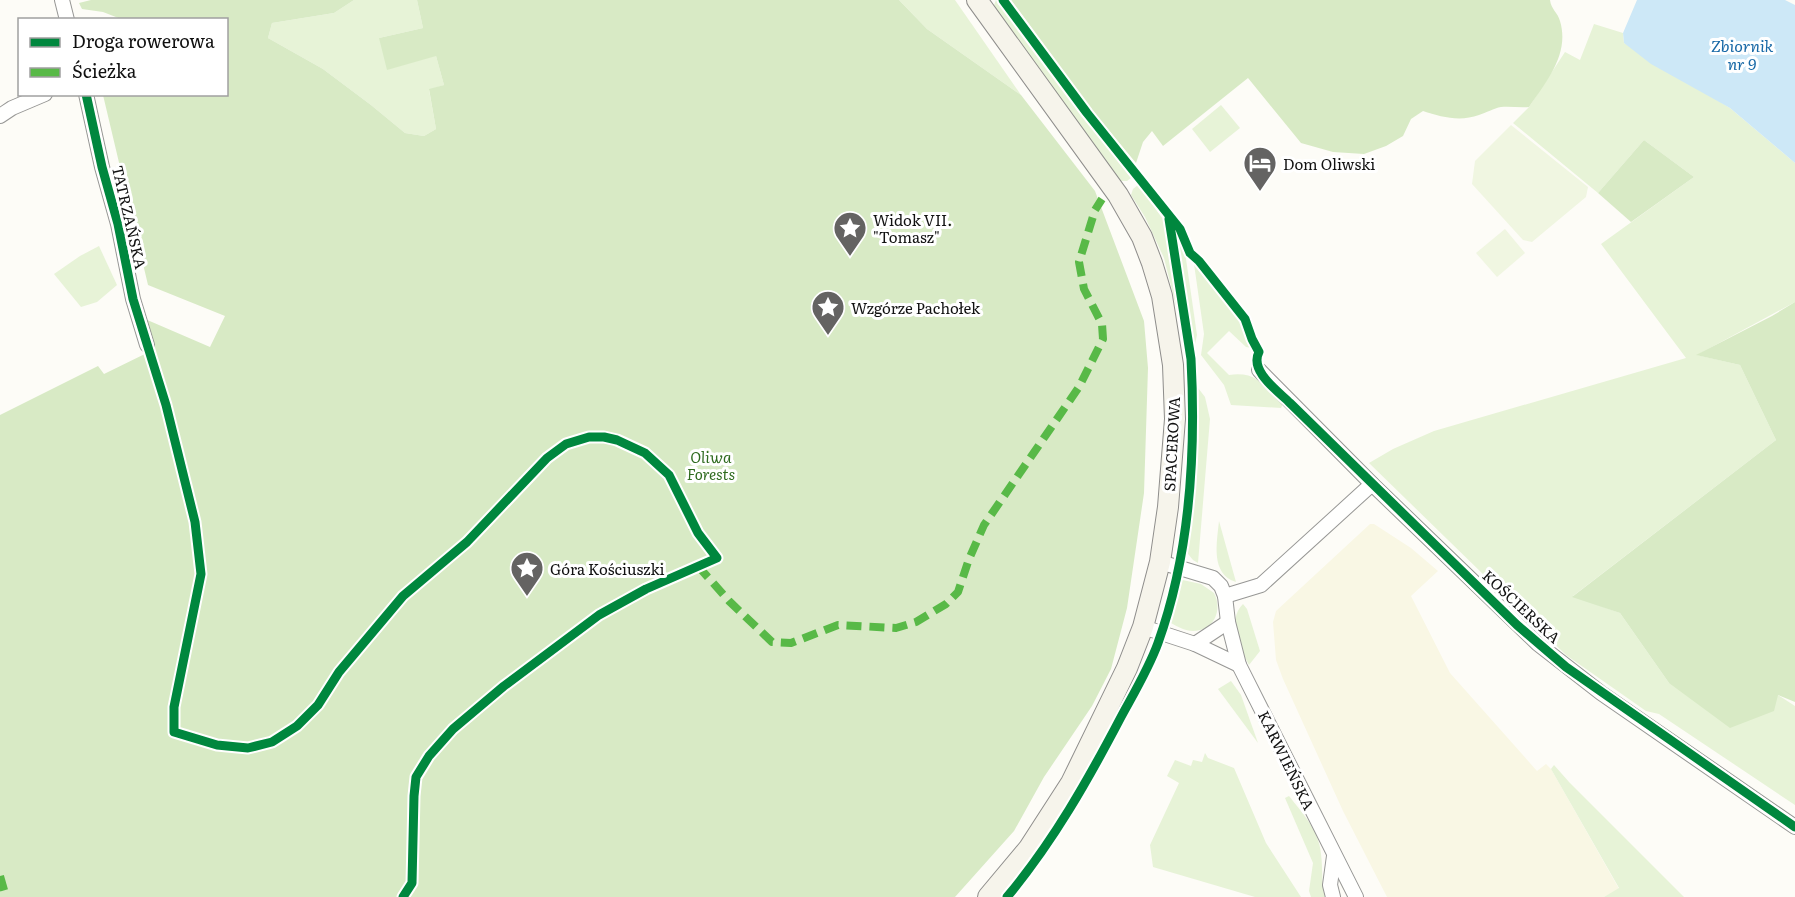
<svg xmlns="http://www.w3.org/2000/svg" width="1795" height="897" font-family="Literata,serif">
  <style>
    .farmland { fill: #f9f7e4 }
    .green { fill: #e7f3d7 }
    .forest { fill: #d8eac5 }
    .pitch { fill: #f0f6e1 }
    .water { fill: #cde8f7 }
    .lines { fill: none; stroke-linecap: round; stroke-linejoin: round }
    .street-casing { stroke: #979795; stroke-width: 16 }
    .secondary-casing { stroke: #8e8d8b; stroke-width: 22 }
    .street { stroke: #fffffe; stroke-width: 14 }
    .secondary { stroke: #f6f4eb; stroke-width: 20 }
    .quiet { stroke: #58b947; stroke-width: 8; stroke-dasharray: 15 8; stroke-linecap: butt }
    .cycleway-casing { stroke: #fff; stroke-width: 13 }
    .cycleway { stroke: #00873e; stroke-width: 9 }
    .labels { text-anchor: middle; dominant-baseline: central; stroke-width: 6; stroke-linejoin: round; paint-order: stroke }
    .poi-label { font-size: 15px; fill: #111; stroke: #fff; text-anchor: start }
    .street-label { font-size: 15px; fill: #111; stroke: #fff }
    .park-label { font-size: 15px; font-style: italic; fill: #2f6b1f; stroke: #fff }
    .water-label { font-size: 16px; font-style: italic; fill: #1768a6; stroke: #fff }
  </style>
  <rect width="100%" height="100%" fill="#fdfcf7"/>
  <!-- farmland -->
  <polygon class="farmland" points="1370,524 1374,524 1411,548 1438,571 1411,596 1450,673 1537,771 1546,764 1551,769 1619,889 1604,897 1387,897 1343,811 1283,679 1276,660 1273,622 1276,611"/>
  <!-- green -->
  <g class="green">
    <polygon points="354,0 417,0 423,28 379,38 436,56 444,85 429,90 436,129 424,136 405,133 371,105 323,69 268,38 272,23 334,13"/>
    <polygon points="899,0 955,0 1021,95 927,29"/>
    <polygon points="996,0 1131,178 1127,181 1120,181 996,12 994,5"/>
    <polygon points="1594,24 1623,33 1624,43 1730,108 1795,163 1795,302 1697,355 1740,365 1776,440 1573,596 1620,613 1669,683 1778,695 1795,706 1795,805 1659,714 1646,711 1566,655 1369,463 1393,449 1434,431 1686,358 1601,244 1694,177 1644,140 1598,193 1513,123 1529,107 1565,52 1580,60"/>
    <polygon points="1221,105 1240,128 1210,152 1192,129"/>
    <polygon points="1138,185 1168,226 1188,354 1164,258 1145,217 1131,195 1133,189"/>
    <polygon points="1173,224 1183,240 1185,252 1197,335 1193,353"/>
    <polygon points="99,246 117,285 97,302 81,307 54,274 80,256"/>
    <path d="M 1195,262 L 1198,263 L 1245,324 L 1252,348 L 1246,347 L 1229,331 L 1207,353 L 1229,375 C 1257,371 1265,386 1283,404 L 1281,408 L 1231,405 L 1224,385 L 1201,355 L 1204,334 L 1194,264 Z"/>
    <polygon points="1195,384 1205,397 1210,419 1198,563 1193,560 1184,549 1194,465"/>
    <path d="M 1219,521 L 1236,582 C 1210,574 1217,542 1219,521 Z"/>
    <path d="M 1178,579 L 1201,584 L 1214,593 C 1223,610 1214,631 1193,631 C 1184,631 1175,625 1167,621 Z"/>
    <path d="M 1243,604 L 1247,609 L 1260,651 L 1249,665 C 1240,647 1226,621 1243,604 Z"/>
    <polygon points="1231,681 1241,695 1258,743 1218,689"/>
    <polygon points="1205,753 1208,758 1234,768 1266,843 1301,897 1255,897 1153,867 1150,845 1179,783 1167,776 1175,760 1191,766 1193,760 1202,762"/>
    <polygon points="1554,765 1569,782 1684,897 1604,897 1619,888 1551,769"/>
    <path d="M 1289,796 C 1303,814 1319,830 1321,854 C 1323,869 1321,883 1325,897 L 1311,897 L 1309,891 L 1313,863 L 1285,798 Z"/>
  </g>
  <!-- forest -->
  <g class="forest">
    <polygon points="91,0 354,0 334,13 272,23 268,38 323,69 371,105 405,133 424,136 436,129 429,89 444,85 436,56 387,70 379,38 423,28 417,0 899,0 927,29 1021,95 1095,191 1144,321 1148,368 1144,493 1127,608 1111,669 1092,706 1044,777 1014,831 955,897 0,897 0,415 98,366 104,374 155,349 145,319 210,347 225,316 148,285 103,95 226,94 226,20 121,19 103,12 82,9 79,3"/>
    <path d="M 1011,0 L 1550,0 C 1551,9 1558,13 1560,21 C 1570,54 1546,82 1529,107 C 1520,108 1510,106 1501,107 C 1494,108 1486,113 1479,115 C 1460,122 1441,117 1423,111 L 1411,119 L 1403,136 L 1386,146 L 1364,154 L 1333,152 L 1301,143 L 1248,78 L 1163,146 L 1152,131 L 1143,142 L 1136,163 L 1090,108 Z"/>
    <polygon points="1644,140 1694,177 1631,222 1598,193"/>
    <polygon points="1795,302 1795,702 1778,695 1774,711 1730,728 1669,683 1620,613 1572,597 1776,440 1740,365 1696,355 1772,316"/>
  </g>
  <!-- pitch -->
  <g class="pitch">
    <polygon points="1511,125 1588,187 1586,197 1532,242 1523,240 1472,184 1475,161"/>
    <polygon points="1505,229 1525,253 1497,277 1476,253"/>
  </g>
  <!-- water -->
  <polygon class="water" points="1637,0 1785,0 1795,5 1795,163 1730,108 1651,64 1624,43 1623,33"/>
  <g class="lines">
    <defs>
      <g id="street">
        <polyline points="62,0 67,20"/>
        <polyline points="86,94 102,167 118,224 133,299 147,345"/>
        <polyline points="0,116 12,108 45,94"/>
        <polyline points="1259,370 1372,484 1538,644 1601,693 1795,827"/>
        <polyline points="1160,562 1213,578 1221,586 1225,596 1228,622 1239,665 1356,897"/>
        <polyline points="1225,596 1261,585 1372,484"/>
        <polyline points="1143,627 1195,644 1239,665"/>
        <polyline points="1195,644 1228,622"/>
        <polyline points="1333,897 1330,885 1334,856"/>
      </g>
      <polyline id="secondary" points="977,0 1118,195 1142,237 1152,263 1162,296 1173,365 1175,419 1168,507 1160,562 1143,627 1127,668 1071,783 1029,848 988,897"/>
    </defs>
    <!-- street casing -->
    <use href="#street" class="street-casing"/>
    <!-- secondary casing -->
    <use href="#secondary" class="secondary-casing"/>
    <!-- street -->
    <use href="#street" class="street"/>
    <!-- secondary -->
    <use href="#secondary" class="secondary"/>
    <!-- quiet -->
    <g class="quiet">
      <polyline points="698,566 729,601 772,642 791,643 838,625 896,628 916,622 946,604 958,592 969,559 984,525 1079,387 1103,339 1102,324 1084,289 1079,262 1095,210 1102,199"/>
      <polyline points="0,876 6,897"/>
    </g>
    <defs>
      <g id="cycleway">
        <path d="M 1003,0 L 1087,113 L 1180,229 L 1190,253 L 1199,261 L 1245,319 L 1252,339 L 1259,352 C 1249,371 1278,391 1290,403 L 1517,625 L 1566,667 L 1795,827"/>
        <polyline points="86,94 102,167 118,224 133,299 166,405 195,522 201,574 174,707 174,732 217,745 248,748 272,742 297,726 318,705 339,672 403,596 467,542 547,458 566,444 589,437 604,437 617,440 645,453 669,475 698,533 717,558 646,589 599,615 504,686 453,729 429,756 416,777 414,796 412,883 403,897"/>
        <path d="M 1007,897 C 1053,842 1088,780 1121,717 C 1134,693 1149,668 1158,643 C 1190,554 1196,453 1191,359 L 1169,219"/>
      </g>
    </defs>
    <!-- cycleway casing -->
    <use href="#cycleway" class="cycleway-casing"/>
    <!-- cycleway -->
    <use href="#cycleway" class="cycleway"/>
  </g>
  <!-- icons -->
  <defs>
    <symbol id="hotel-pin" viewBox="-11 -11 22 30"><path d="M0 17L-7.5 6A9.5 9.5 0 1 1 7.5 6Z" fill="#646362" stroke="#fff"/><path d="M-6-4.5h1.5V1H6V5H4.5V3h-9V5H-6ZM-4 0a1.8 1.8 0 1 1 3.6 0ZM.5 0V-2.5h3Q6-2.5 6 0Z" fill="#fff"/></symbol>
    <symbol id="sight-pin" viewBox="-11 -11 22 30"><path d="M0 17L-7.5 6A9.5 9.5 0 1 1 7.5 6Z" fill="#646362" stroke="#fff"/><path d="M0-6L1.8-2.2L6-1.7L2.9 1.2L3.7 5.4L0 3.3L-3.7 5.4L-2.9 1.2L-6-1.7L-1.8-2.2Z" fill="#fff"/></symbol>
  </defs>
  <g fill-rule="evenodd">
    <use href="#hotel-pin" x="1241" y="144" width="38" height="52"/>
    <use href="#sight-pin" x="831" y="209" width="38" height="52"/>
    <use href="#sight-pin" x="809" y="288" width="38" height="52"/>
    <use href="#sight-pin" x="508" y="549" width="38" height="52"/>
  </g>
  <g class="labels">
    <!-- poi labels -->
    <g class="poi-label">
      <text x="1283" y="163">Dom Oliwski</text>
      <text x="873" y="219">Widok VII.<tspan x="873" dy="17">"Tomasz"</tspan></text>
      <text x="851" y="307">Wzgórze Pachołek</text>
      <text x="550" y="568">Góra Kościuszki</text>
    </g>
    <!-- street labels -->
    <g class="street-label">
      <text transform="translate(130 217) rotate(77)">TATRZAŃSKA</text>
      <text transform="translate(1171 444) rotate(-87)">SPACEROWA</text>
      <text transform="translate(1522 606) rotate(43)">KOŚCIERSKA</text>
      <text transform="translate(1287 760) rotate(64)">KARWIEŃSKA</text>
    </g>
    <!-- park labels -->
    <g class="park-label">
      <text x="711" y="456">Oliwa<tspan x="711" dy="17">Forests</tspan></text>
    </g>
    <!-- water labels -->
    <g class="water-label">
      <text x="1742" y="45">Zbiornik<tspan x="1742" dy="18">nr 9</tspan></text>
    </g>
  </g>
  <!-- legend -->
  <rect x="18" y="18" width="210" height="78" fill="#ffffff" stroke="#a0a0a0" stroke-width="1.5"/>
  <rect x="30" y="38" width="30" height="9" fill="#00873e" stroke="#a0a0a0" stroke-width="1.5"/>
  <text x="72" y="48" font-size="18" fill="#111111">Droga rowerowa</text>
  <rect x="30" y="68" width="30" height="9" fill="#58b947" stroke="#a0a0a0" stroke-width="1.5"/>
  <text x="72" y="78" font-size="18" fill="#111111">Ścieżka</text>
</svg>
